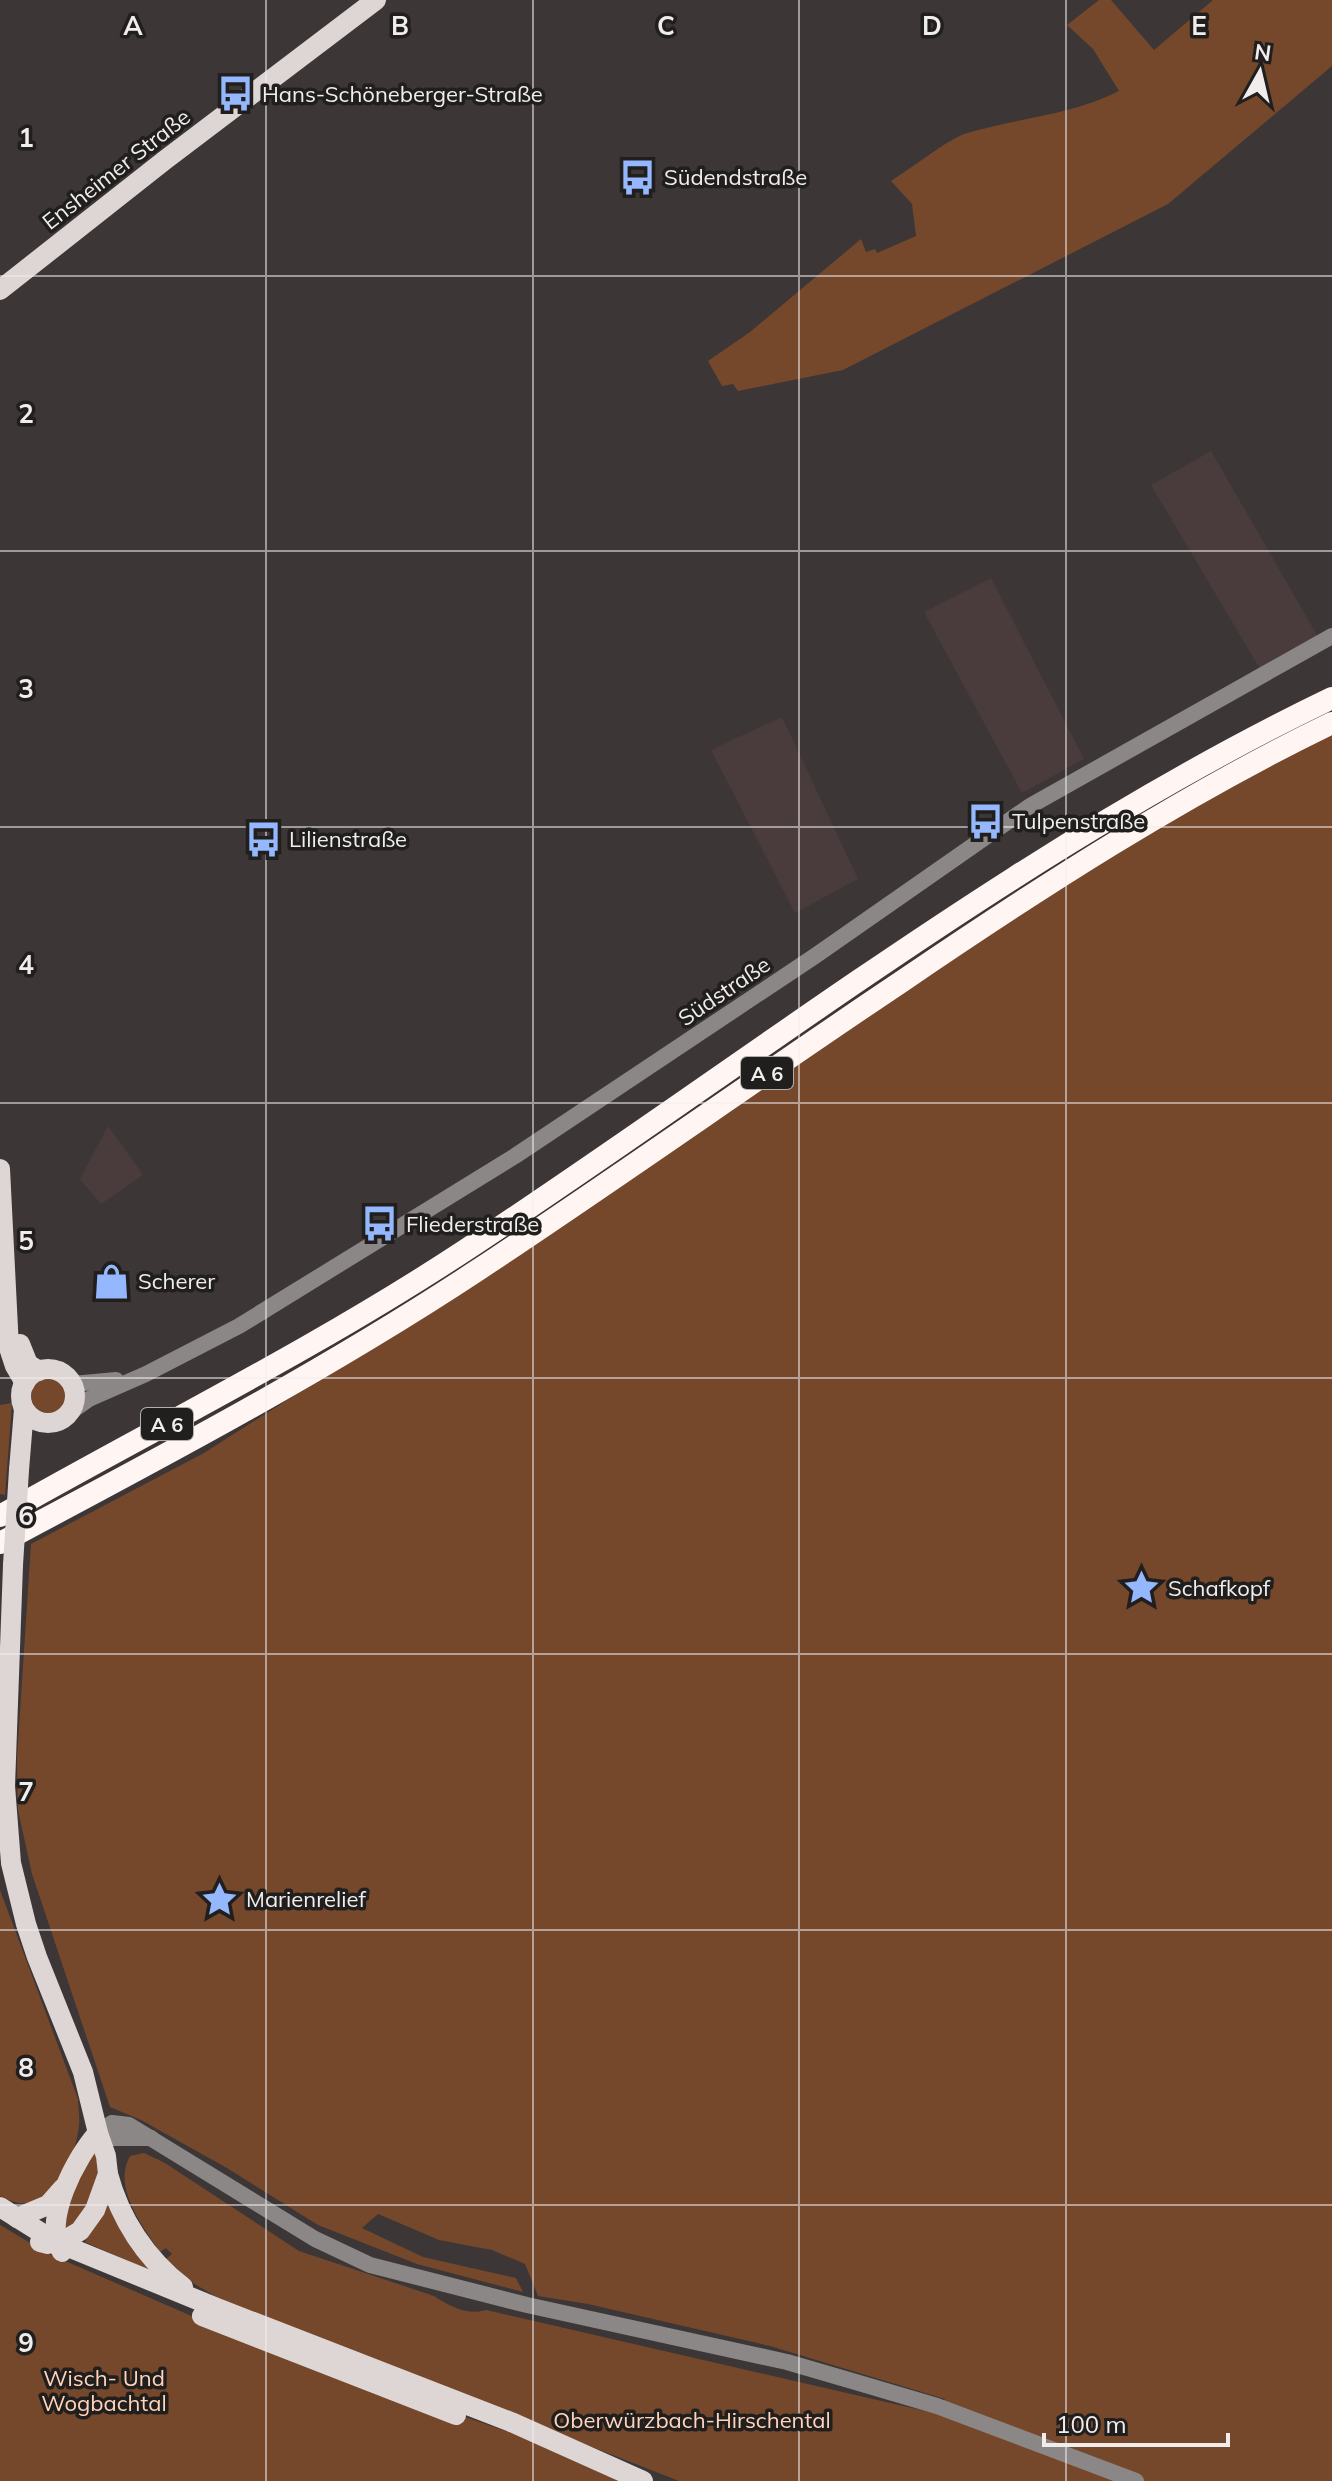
<svg xmlns="http://www.w3.org/2000/svg" width="1332" height="2481" font-family="Mulish,sans-serif">
  <style>
    .built { fill: #4a3c3d }
    .green { fill: #75482c }
    .lines { fill: none; stroke-linecap: round; stroke-linejoin: round }
    .minor { stroke: #8b8786; stroke-width: 16 }
    .major { stroke: #ded6d5; stroke-width: 20 }
    .highway { stroke: #fff6f4; stroke-width: 22 }
    .major-bridge { stroke: #ded6d5; stroke-width: 20 }
    .grid { fill: none; stroke: #f1eded; stroke-width: 2; stroke-opacity: 0.55 }
    .labels { text-anchor: middle; dominant-baseline: central; stroke-width: 7; stroke-linejoin: round; paint-order: stroke }
    .shield { fill: #211e1e; stroke: #b3afaf; stroke-width: 2 }
    .shield-label { font-size: 20px; font-weight: bold; fill: #f1eded }
    .poi-label { font-size: 22px; fill: #f1eded; stroke: #211e1e; text-anchor: start }
    .street-label { font-size: 22px; fill: #f1eded; stroke: #211e1e }
    .park-label { font-size: 22px; fill: #ffd4ba; stroke: #211e1e }
    .grid-label { font-size: 26px; text-anchor: middle; font-weight: bold; fill: #f1eded; stroke: #211e1e; stroke-width: 7; stroke-linejoin: round; paint-order: stroke }
  </style>
  <rect width="100%" height="100%" fill="#3c3636"/>
  <!-- built -->
  <g class="built">
    <polygon points="1211,451 1321,642 1263,674 1151,485"/>
    <polygon points="991,578 1084,759 1022,793 924,612"/>
    <polygon points="782,717 858,879 795,913 711,750"/>
    <polygon points="108,1126 143,1175 101,1204 80,1179"/>
  </g>
  <!-- green -->
  <g class="green">
    <path d="M 1099,0 L 1111,0 L 1154,50 L 1213,0 L 1332,0 L 1332,66 L 1168,204 L 843,370 L 738,391 L 733,384 L 722,386 L 708,361 L 750,332 L 861,239 L 866,252 L 875,249 L 877,253 L 916,236 L 912,204 L 891,181 C 910,169 946,141 964,134 C 1015,118 1070,116 1119,91 L 1093,49 L 1067,25 Z"/>
    <path d="M 1332,732 L 1332,2481 L 679,2481 L 228,2304 L 193,2283 L 166,2259 L 172,2254 L 166,2248 L 160,2252 C 143,2227 112,2187 130,2156 L 144,2153 L 165,2163 L 299,2251 L 434,2296 C 449,2306 468,2316 486,2310 L 934,2413 L 945,2399 L 770,2346 L 588,2304 L 538,2296 L 525,2264 L 492,2250 L 439,2240 L 378,2214 L 362,2228 L 423,2257 L 516,2278 L 523,2292 L 417,2264 L 318,2225 L 227,2168 L 141,2120 L 110,2107 L 32,1874 L 18,1810 L 17,1758 L 31,1544 L 204,1453 L 499,1265 L 919,976 L 1216,791 Z"/>
    <circle cx="49" cy="1395" r="18"/>
    <polygon points="12,1403 5,1495 0,1494 0,1405"/>
    <path d="M 0,1890 L 78,2099 C 78,2108 80,2116 79,2125 C 77,2150 59,2197 31,2203 C 20,2205 10,2201 0,2196 Z"/>
    <path d="M 97,2148 C 102,2189 94,2204 65,2232 C 67,2192 76,2181 97,2148 Z"/>
    <polygon points="108,2194 151,2271 85,2242 98,2219"/>
    <polygon points="0,2225 49,2254 263,2347 650,2481 0,2481"/>
  </g>
  <g class="lines">
    <!-- minor -->
    <g class="minor">
      <polyline points="73,1384 116,1380"/>
      <polyline points="72,1411 89,1399 146,1374 239,1326 515,1156 815,956 1030,806 1332,636"/>
      <polyline points="98,2133 112,2123 129,2125 315,2239 370,2265 527,2305 787,2362 859,2383 937,2406 1136,2481"/>
      <polyline points="98,2133 112,2138 151,2138"/>
    </g>
    <!-- major -->
    <g class="major">
      <polyline points="0,290 165,160 376,0"/>
      <polyline points="0,1169 9,1348 15,1366 25,1383"/>
      <polyline points="20,1344 28,1364 39,1371"/>
      <circle cx="48" cy="1396" r="27"/>
      <polyline points="19,1470 24,1409"/>
      <polyline points="13,1565 5,1786 11,1863 26,1924 37,1957 83,2072 98,2133 106,2156 108,2174 95,2210 80,2231 70,2237 48,2244 40,2242"/>
      <path d="M 108,2174 C 120,2219 146,2259 183,2287"/>
      <polyline points="0,2207 56,2242 217,2308 511,2422 643,2481"/>
      <polyline points="17,2218 48,2205 63,2188"/>
      <path d="M 62,2252 C 41,2223 77,2155 98,2133"/>
      <polyline points="202,2316 456,2415"/>
    </g>
    <!-- highway -->
    <g class="highway">
      <path d="M 0,1516 C 155,1428 315,1349 464,1251 C 750,1063 1022,847 1332,698"/>
      <path d="M 0,1543 C 162,1457 325,1371 478,1270 C 620,1176 759,1077 901,982 C 1039,888 1181,796 1332,723"/>
    </g>
    <!-- major-bridge -->
    <polyline class="major-bridge" points="13,1565 19,1470"/>
  </g>
  <!-- grid -->
  <path class="grid" d="M 266,0 L 266,2481M 533,0 L 533,2481M 799,0 L 799,2481M 1066,0 L 1066,2481M 0,276 L 1332,276M 0,551 L 1332,551M 0,827 L 1332,827M 0,1103 L 1332,1103M 0,1378 L 1332,1378M 0,1654 L 1332,1654M 0,1930 L 1332,1930M 0,2205 L 1332,2205"/>
  <!-- icons -->
  <defs>
    <symbol id="bus-bare" viewBox="-9 -9 18 18"><path d="M-5-6H5V4H4V6H2V4H-2V6H-4V4H-5ZM-3.5-4V0h7V-4ZM-3.5 1.2v1.5H-2V1.2ZM2 1.2v1.5H3.5V1.2Z" fill="#94b7fd" stroke="#211e1e" stroke-width="2.5" paint-order="stroke"/></symbol>
    <symbol id="shop-bare" viewBox="-9 -9 18 18"><path d="M-5-2.5h2.3a2.7 3.5 0 0 1 5.4 0H5L5.5 6h-11ZM-1.5-2.5h3a1.5 2.3 0 0 0-3 0Z" fill="#94b7fd" stroke="#211e1e" stroke-width="2.5" paint-order="stroke"/></symbol>
    <symbol id="sight-bare" viewBox="-9 -9 18 18"><path d="M0-6L1.8-2.2L6-1.7L2.9 1.2L3.7 5.4L0 3.3L-3.7 5.4L-2.9 1.2L-6-1.7L-1.8-2.2Z" fill="#94b7fd" stroke="#211e1e" stroke-width="2.5" paint-order="stroke"/></symbol>
  </defs>
  <g fill-rule="evenodd">
    <use href="#bus-bare" x="210" y="68" width="51" height="51"/>
    <use href="#bus-bare" x="612" y="152" width="51" height="51"/>
    <use href="#bus-bare" x="960" y="796" width="51" height="51"/>
    <use href="#bus-bare" x="238" y="814" width="51" height="51"/>
    <use href="#bus-bare" x="354" y="1198" width="51" height="51"/>
    <use href="#shop-bare" x="86" y="1256" width="51" height="51"/>
    <use href="#sight-bare" x="1116" y="1562" width="51" height="51"/>
    <use href="#sight-bare" x="194" y="1874" width="51" height="51"/>
  </g>
  <g class="labels">
    <!-- shield labels -->
    <g class="shield">
      <rect x="741" y="1057" width="52" height="32" rx="6"/>
      <rect x="141" y="1408" width="52" height="32" rx="6"/>
    </g>
    <g class="shield-label">
      <text x="767" y="1073">A 6</text>
      <text x="167" y="1424">A 6</text>
    </g>
    <!-- poi labels -->
    <g class="poi-label">
      <text x="262" y="94">Hans-Schöneberger-Straße</text>
      <text x="664" y="177">Südendstraße</text>
      <text x="1012" y="821">Tulpenstraße</text>
      <text x="289" y="839">Lilienstraße</text>
      <text x="406" y="1224">Fliederstraße</text>
      <text x="138" y="1281">Scherer</text>
      <text x="1168" y="1588">Schafkopf</text>
      <text x="246" y="1899">Marienrelief</text>
    </g>
    <!-- street labels -->
    <g class="street-label">
      <text transform="translate(116 169) rotate(-38)">Ensheimer Straße</text>
      <text transform="translate(724 991) rotate(-34)">Südstraße</text>
    </g>
    <!-- park labels -->
    <g class="park-label">
      <text x="104" y="2378">Wisch- Und<tspan x="104" dy="25">Wogbachtal</tspan></text>
      <text x="692" y="2420">Oberwürzbach-Hirschental</text>
    </g>
  </g>
  <g class="grid-label">
    <text x="133" y="35">A</text>
    <text x="400" y="35">B</text>
    <text x="666" y="35">C</text>
    <text x="932" y="35">D</text>
    <text x="1199" y="35">E</text>
    <text x="26" y="147">1</text>
    <text x="26" y="423">2</text>
    <text x="26" y="698">3</text>
    <text x="26" y="974">4</text>
    <text x="26" y="1250">5</text>
    <text x="26" y="1525">6</text>
    <text x="26" y="1801">7</text>
    <text x="26" y="2077">8</text>
    <text x="26" y="2352">9</text>
  </g>
  <!-- north arrow -->
  <g transform="translate(1260 72) rotate(8)" stroke="#211e1e" stroke-width="6" paint-order="stroke">
  <path d="M0-6L14 30L0 20L-14 30Z" fill="#f1eded"/>
  <text y="-12" font-size="22" font-weight="bold" text-anchor="middle" fill="#f1eded">N</text>
  </g>
  <!-- scale -->
  <path d="M1044 2433v12h184v-12" fill="none" stroke="#f1eded" stroke-width="4"/>
  <text x="1056" y="2433" font-size="24" fill="#f1eded" stroke="#211e1e" stroke-width="6" paint-order="stroke">100 m</text>
</svg>
